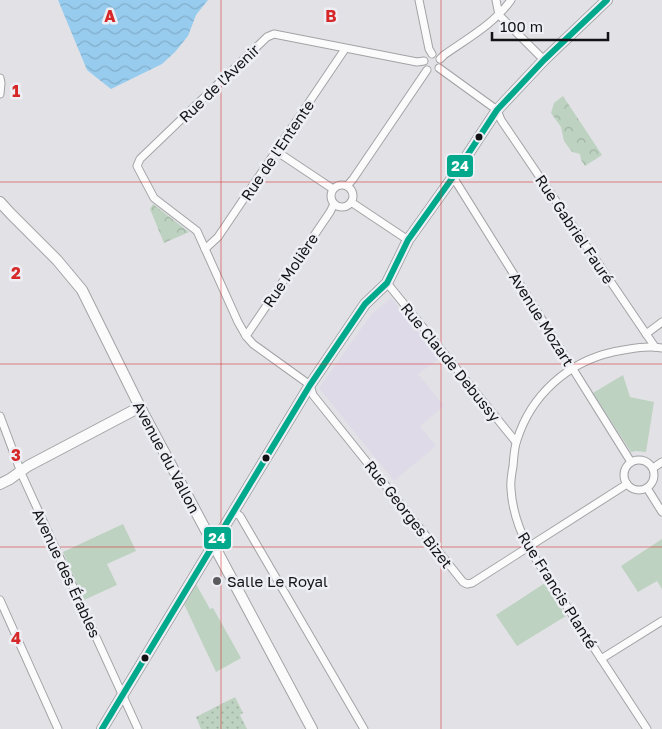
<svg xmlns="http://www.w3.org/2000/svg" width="662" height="729" font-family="'Golos Text',sans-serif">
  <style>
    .education { fill: #dedae8 }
    .grass { fill: url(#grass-dots) }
    .forest { fill: url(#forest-crowns) }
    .garden { fill: #bdd2c0 }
    .water { fill: url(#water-waves) }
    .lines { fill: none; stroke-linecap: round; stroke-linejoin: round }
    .street-casing { stroke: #a2a3a6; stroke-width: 9 }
    .secondary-casing { stroke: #a2a3a6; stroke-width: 12 }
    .street { stroke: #fbfbfb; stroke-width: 7 }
    .secondary { stroke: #fbfbfb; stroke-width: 10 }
    .bus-1-casing { stroke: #eeeef5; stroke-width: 10 }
    .bus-1 { stroke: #00a98b; stroke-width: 6 }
    .grid { fill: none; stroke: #d62828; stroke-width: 1; stroke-opacity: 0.55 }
    .bus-dot { fill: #131315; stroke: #eeeef5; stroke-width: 2 }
    .poi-dot { fill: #5b5b5e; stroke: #eeeef5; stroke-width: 2 }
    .labels { text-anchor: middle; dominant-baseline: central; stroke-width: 5; stroke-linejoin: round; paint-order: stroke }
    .street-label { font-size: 15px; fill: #131315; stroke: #eeeef5 }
    .poi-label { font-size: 15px; fill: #131315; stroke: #eeeef5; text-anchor: start }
    .grid-label { font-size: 16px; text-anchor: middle; font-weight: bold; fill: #d62828; stroke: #eeeef5; stroke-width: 5; stroke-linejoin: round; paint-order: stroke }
    .line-badge { stroke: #eeeef5; stroke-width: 2 }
    .badge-label { font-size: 14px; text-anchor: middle; font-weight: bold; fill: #fff }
  </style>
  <defs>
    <pattern id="grass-dots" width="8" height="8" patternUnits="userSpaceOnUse" patternTransform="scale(1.25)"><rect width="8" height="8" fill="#bdd2c0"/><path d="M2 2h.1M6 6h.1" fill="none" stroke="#a2b3a4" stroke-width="1.8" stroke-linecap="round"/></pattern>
    <pattern id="forest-crowns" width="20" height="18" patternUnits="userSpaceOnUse" patternTransform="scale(1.25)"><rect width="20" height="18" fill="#bdd2c0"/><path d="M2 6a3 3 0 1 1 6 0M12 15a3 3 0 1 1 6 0" fill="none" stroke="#a2b3a4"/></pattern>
    <pattern id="water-waves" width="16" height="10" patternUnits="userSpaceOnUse" patternTransform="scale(1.25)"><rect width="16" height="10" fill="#97ccee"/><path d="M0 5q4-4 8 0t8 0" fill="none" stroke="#81aecb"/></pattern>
  </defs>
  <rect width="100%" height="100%" fill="#e2e2e6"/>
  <!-- education -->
  <polygon class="education" points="391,298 440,358 418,374 444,406 420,426 436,446 394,481 319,388 371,315"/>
  <!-- grass -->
  <polygon class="grass" points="235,697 243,713 240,715 247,729 201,729 196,717"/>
  <!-- forest -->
  <g class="forest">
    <polygon points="563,96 602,155 585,166 581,160 580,154 572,152 564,141 561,127 551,113 554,103"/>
    <polygon points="153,204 189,232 164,243 150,209"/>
  </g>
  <!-- garden -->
  <g class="garden">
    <polygon points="623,375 630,397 654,402 646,452 636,451 631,452 593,393"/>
    <polygon points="123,524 136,551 107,564 117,585 84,600 63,552"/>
    <polygon points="662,539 662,589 657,581 638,592 621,566"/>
    <polygon points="545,583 566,616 517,646 496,615"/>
    <polygon points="196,584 210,609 213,608 241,658 216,672 184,604"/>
  </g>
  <!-- water -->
  <polygon class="water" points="58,0 208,0 196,15 188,36 175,52 162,64 111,89 87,70"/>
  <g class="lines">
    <defs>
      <g id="street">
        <polyline points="419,0 429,49 432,54"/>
        <polyline points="496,0 499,15 544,60"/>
        <path d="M 440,59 L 444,55 C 468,38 494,24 511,0"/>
        <polyline points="424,61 417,62 274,34 267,37 140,159 137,166 154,198 197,231 238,322 246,336 253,344 310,385 313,395 463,582 467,584 472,583 627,484"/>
        <polyline points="439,68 497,110 501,120 655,347"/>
        <polyline points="0,78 1,83 0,94"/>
        <polyline points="276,151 333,189"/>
        <polyline points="453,177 631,462"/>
        <circle cx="342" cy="196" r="11"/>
        <polyline points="347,186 353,179 427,70"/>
        <polyline points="351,202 408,240"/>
        <polyline points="205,249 218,237 345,49"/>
        <polyline points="387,283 516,442"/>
        <polyline points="646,334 662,322"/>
        <polyline points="246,336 330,212 334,204"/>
        <polyline points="0,416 22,475 138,729"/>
        <circle cx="639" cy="475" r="15"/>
        <polyline points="653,468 662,462"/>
        <polyline points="647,488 662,512"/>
        <polyline points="234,512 240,516 364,729"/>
        <polyline points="0,600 58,729"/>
        <polyline points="601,659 662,621"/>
        <path d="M 647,729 L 528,547 C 519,529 512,509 511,489 C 510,481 512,473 513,466 C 514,457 514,448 517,440 C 531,395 568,362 613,352 C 629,349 646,345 662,348"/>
      </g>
      <g id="secondary">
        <polyline points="0,202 10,213 57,260 82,290 140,407 312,729"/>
        <polyline points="0,484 10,479 28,466 140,407"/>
        <polyline points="102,729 310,385 365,304 387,283 408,240 453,177 497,110 544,60 607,0"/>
      </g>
    </defs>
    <!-- street casing -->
    <use href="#street" class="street-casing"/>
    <!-- secondary casing -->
    <use href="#secondary" class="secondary-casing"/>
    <!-- street -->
    <use href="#street" class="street"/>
    <!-- secondary -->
    <use href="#secondary" class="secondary"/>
    <defs>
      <polyline id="bus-1" points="102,729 310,385 365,304 387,283 408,240 453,177 497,110 544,60 607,0"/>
    </defs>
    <!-- bus-1 casing -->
    <use href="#bus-1" class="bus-1-casing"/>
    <!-- bus-1 -->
    <use href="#bus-1" class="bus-1"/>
  </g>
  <!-- grid -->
  <path class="grid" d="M 221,0 L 221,729M 441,0 L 441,729M 0,182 L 662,182M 0,364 L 662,364M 0,547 L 662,547"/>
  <!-- markers -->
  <g class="bus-dot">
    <circle cx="479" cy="137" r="4.5"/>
    <circle cx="266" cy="458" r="4.5"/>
    <circle cx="145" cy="658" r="4.5"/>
  </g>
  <circle class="poi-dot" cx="217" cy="581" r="5"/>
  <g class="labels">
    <!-- street labels -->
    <g class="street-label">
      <text transform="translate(219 83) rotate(-44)">Rue de l'Avenir</text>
      <text transform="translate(277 150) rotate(-56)">Rue de l'Entente</text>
      <text transform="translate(575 229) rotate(56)">Rue Gabriel Fauré</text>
      <text transform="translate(290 270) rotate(-56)">Rue Molière</text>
      <text transform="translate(542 319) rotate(58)">Avenue Mozart</text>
      <text transform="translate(451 362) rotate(51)">Rue Claude Debussy</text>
      <text transform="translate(167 457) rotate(62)">Avenue du Vallon</text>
      <text transform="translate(409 514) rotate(52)">Rue Georges Bizet</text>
      <text transform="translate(67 573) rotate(65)">Avenue des Érables</text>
      <text transform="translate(558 590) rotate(58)">Rue Francis Planté</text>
    </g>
    <!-- poi labels -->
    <g class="poi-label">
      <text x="227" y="581">Salle Le Royal</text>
    </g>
  </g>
  <g class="grid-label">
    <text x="110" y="22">A</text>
    <text x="331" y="22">B</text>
    <text x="16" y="97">1</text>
    <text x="16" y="279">2</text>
    <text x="16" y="461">3</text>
    <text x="16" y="644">4</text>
  </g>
  <g class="line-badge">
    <rect x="446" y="154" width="28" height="24" rx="5" fill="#00a98b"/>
    <rect x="203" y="526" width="29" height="24" rx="5" fill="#00a98b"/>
  </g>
  <g class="badge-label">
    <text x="460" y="171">24</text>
    <text x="217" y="543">24</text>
  </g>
  <!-- scale -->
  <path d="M492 32v8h116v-8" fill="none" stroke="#131315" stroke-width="2.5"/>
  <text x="500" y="32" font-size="15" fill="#131315" stroke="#eeeef5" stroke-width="4" paint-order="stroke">100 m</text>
</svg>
